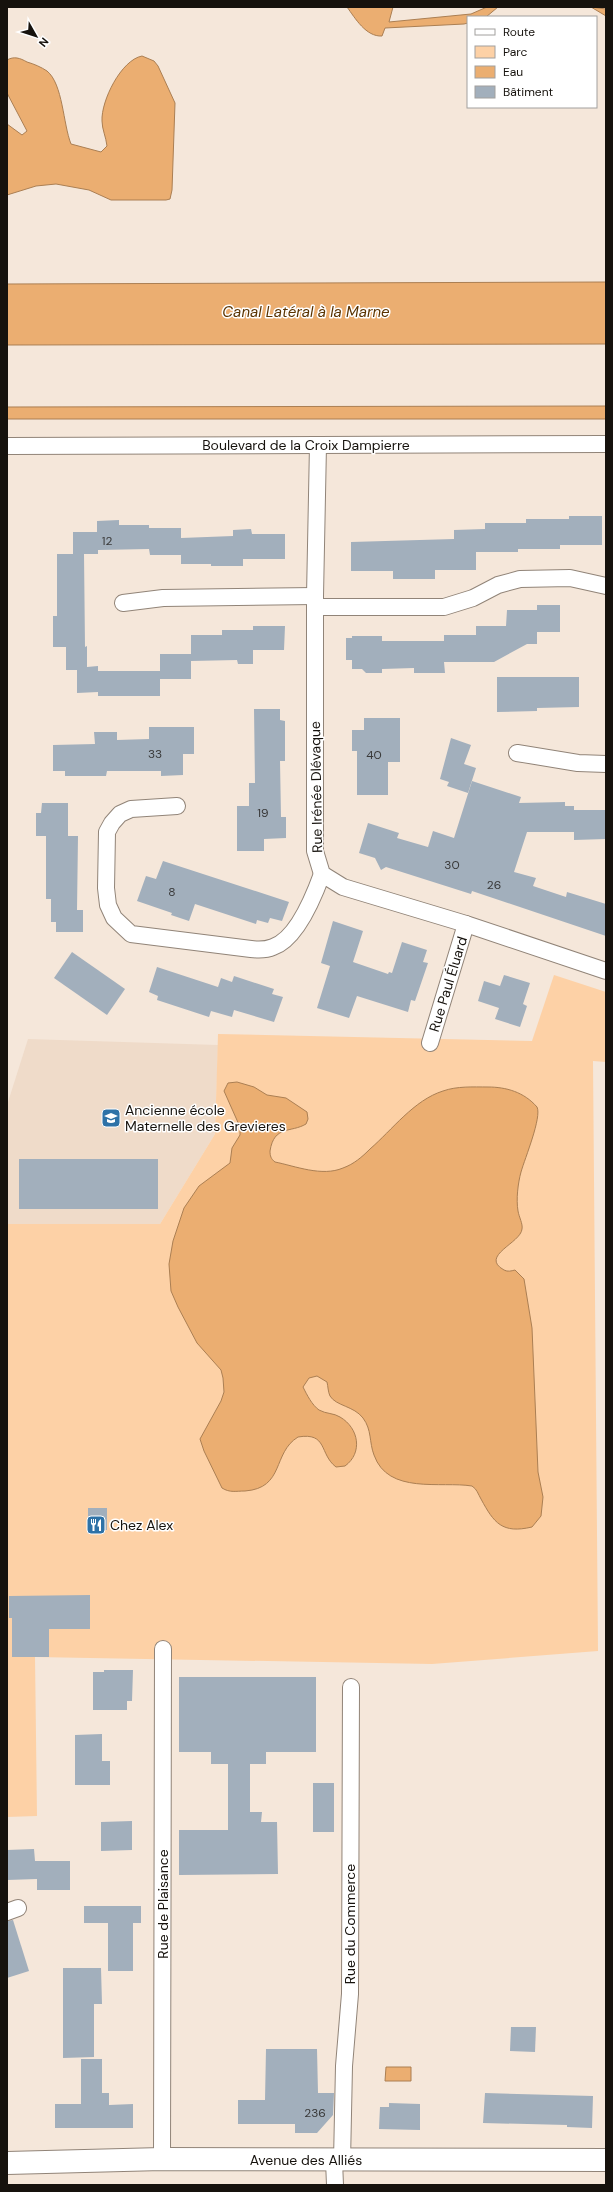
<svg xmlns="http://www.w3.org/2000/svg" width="613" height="2192" font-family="'DM Sans',sans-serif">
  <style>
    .built { fill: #efdbc9 }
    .green { fill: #fdd1a6 }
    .water { fill: #ebae71; stroke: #ab7f53 }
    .building { fill: #a2afbc }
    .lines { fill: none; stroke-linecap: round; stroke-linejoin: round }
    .street-casing { stroke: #918478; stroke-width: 18 }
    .secondary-casing { stroke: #918478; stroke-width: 24 }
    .street { stroke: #fff; stroke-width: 16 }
    .secondary { stroke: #fff; stroke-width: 22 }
    .labels { text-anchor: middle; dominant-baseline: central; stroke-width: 3; stroke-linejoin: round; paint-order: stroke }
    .number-label { font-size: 12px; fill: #393939 }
    .street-label { font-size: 14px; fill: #16120d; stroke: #fff }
    .poi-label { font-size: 14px; fill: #16120d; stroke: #fff; text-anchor: start }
    .water-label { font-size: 15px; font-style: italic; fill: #5a3300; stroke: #fff }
  </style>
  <rect width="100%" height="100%" fill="#f5e7da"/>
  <!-- built -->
  <polygon class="built" points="28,1039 218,1045 215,1134 160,1224 8,1224 8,1102"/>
  <!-- green -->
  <polygon class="green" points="554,975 606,992 606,1062 593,1061 598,1651 432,1664 35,1657 37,1816 7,1817 7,1224 160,1224 215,1134 218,1034 532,1041"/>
  <!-- water -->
  <g class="water">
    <path d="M 347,7 L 393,7 L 389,22 L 471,14 L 487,7 L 498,7 L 486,17 L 468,17 L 468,23 L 464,24 L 385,28 L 382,36 C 366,37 355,18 347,7 Z"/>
    <polygon points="591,7 606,9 606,16"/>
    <path d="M 142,56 L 154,61 L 158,66 L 175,103 L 172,190 L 170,199 L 166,200 L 111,200 L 89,190 L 56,184 L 36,186 L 7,195 L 7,124 L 22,135 L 27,131 L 7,93 L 7,60 C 14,56 20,58 27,62 C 34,64 41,67 47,71 C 63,84 63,124 71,144 L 101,152 L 107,146 C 106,137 102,129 102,121 C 101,101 121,60 142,56 Z"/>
    <polygon points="606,282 606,344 7,345 7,284"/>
    <polygon points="606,406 606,419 7,419 7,407"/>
    <path d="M 237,1082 L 254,1087 L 267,1095 L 286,1098 L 307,1112 L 308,1119 L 306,1124 C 291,1133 274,1125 270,1151 C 270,1156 271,1159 275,1162 C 295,1166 322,1177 343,1168 C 354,1164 362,1157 370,1149 C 392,1130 414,1100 443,1091 C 457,1086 473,1087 488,1087 C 506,1087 524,1092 537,1107 C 542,1117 525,1158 521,1172 C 518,1183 516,1199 518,1211 C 519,1217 523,1224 522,1229 C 521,1243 479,1256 504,1270 C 508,1272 511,1271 515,1270 L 524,1279 L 532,1328 L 538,1472 L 543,1497 L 541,1516 L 532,1527 C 502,1534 494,1523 481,1499 C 478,1494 477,1489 472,1486 C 441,1481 388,1495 374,1455 C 369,1442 372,1430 363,1418 C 354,1406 336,1406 330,1396 C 328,1392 328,1386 327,1382 L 317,1376 L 309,1378 L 303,1387 C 307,1395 312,1405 319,1410 C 326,1414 334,1413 340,1417 C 359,1428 363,1453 345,1466 L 336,1467 C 319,1454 328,1432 298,1437 C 272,1453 285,1488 245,1491 C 236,1491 230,1493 222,1488 L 204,1451 L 200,1439 L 221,1401 L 224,1392 L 223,1378 L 221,1370 L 197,1343 L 178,1307 L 171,1291 L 169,1264 L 173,1241 L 184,1208 L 199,1186 L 230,1163 L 232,1148 L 240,1135 L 240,1127 L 224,1091 L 228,1083 Z"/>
    <polygon points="386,2067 411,2067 411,2081 385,2081"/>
  </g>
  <!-- building -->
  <g class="building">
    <polygon points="569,516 602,516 602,545 560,545 560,549 518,549 518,552 476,552 476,570 435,570 435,579 393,579 393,571 351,571 351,542 454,539 454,530 485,529 485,523 526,523 526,519 569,519"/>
    <polygon points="119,520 119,525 149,525 149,528 181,528 181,538 233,536 233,530 251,529 252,534 285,534 285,559 243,559 243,566 211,566 211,564 181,564 181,555 150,555 149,549 98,550 98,554 73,554 73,532 97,532 97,521"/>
    <polygon points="57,554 84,554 85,647 87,646 87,667 98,666 98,671 160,671 160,654 191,654 191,679 160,679 160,696 98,696 98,692 77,693 77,670 66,670 66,647 53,647 53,616 57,616"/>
    <polygon points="537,605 560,605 560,632 537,632 537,644 527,644 494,662 444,662 445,673 414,673 414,668 382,669 382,673 366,673 362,669 352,669 352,660 346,660 346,638 352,638 352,636 382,636 382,641 444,641 444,635 476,635 476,626 506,626 507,610 537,610"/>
    <polygon points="253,626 285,626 284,650 253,650 253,664 238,664 237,660 191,661 191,635 222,635 222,630 253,630"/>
    <polygon points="497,677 579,677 579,707 537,708 537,711 497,712"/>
    <polygon points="254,709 280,709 280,720 285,721 285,761 280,761 281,817 286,817 286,838 264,839 264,851 237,851 237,806 249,806 249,783 255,783"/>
    <polygon points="364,718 400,718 400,762 388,762 388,795 357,795 357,751 352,751 352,730 364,730"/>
    <polygon points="149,727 194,727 194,754 183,754 183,775 161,776 161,771 107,771 106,776 65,776 65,771 53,771 53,745 95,744 94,732 117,732 117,740 149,739"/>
    <polygon points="451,738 471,745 464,764 476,768 468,793 447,786 449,782 440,779"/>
    <polygon points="472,781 521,797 519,803 565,802 565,806 574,806 574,810 606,810 606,839 574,840 574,832 527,832 514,872 536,878 533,886 566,897 567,892 606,904 606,936 472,891 471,894 386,867 381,870 375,858 359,853 368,823 399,833 397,838 428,847 433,831 454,838"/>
    <polygon points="42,803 68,803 68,836 78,836 77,910 83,910 83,932 56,932 56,922 51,922 51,899 46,899 46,836 36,836 36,813 41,813"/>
    <polygon points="163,861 289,902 282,921 270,918 268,923 257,920 256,924 195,904 189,921 171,915 172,913 137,901 146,876 156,879"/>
    <polygon points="333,921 363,931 353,962 388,974 389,972 392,973 402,942 427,950 423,962 428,963 415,1001 411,1000 408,1012 357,996 349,1018 317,1008 330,966 321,963"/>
    <polygon points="72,952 125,989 107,1015 54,978"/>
    <polygon points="157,967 218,987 221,978 232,982 234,976 274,989 272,994 283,997 274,1022 234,1010 232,1017 211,1011 209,1017 157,1000 158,996 149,992"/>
    <polygon points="504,975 530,983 523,1004 527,1006 520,1027 495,1019 499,1008 478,1001 484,981 500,986"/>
    <rect x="19" y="1159" width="139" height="50"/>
    <polygon points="88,1508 107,1508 107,1530 88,1531"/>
    <polygon points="90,1595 90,1629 49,1629 49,1657 12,1657 12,1618 9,1618 9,1596"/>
    <polygon points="104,1670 133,1670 132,1701 127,1701 127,1710 93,1710 93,1672 104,1672"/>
    <polygon points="179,1677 316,1677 316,1752 266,1752 266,1764 250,1764 250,1812 262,1812 261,1822 277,1822 278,1874 179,1875 179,1830 228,1830 228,1764 211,1764 211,1752 179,1752"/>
    <polygon points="102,1734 102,1761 110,1761 110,1785 75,1785 75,1735"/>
    <rect x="313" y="1783" width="21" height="49"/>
    <polygon points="132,1821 132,1850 101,1851 101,1822"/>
    <polygon points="34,1849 35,1861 70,1861 70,1890 37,1890 37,1879 7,1880 7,1850"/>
    <polygon points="84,1906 141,1906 141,1923 133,1923 133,1971 108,1971 108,1923 84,1923"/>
    <polygon points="13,1920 29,1971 7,1978 7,1921"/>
    <polygon points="63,1968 101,1968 102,2004 94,2004 94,2057 63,2058"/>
    <polygon points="511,2027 536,2027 535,2052 510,2051"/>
    <polygon points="266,2049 317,2049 318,2093 334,2093 333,2115 317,2133 295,2133 295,2124 238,2124 238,2100 265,2100"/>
    <polygon points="81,2059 102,2059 102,2093 109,2093 109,2105 133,2104 133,2128 55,2128 55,2104 81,2104"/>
    <polygon points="485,2093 593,2096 592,2128 567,2127 567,2125 483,2123"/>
    <polygon points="389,2103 420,2104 420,2130 379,2129 380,2107 389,2107"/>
  </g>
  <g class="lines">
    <defs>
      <g id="street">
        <polyline points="318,445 315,596 315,851 322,874 343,887 466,924 606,971"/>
        <polyline points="7,446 606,444"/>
        <polyline points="123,603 163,598 315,596"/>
        <polyline points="315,607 444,607 473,598 498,585 520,579 570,578 606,586"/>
        <polyline points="517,753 578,763 606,764"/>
        <path d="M 177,806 L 131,809 L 120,814 L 112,823 L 107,832 L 106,888 L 108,905 L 114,918 L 131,934 L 251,949 C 259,950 266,950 273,947 C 297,939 314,896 322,874"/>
        <polyline points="430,1043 466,924"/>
        <polyline points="7,1912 18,1908"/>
        <polyline points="162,2159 163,1649"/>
        <polyline points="334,2161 335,2185"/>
        <polyline points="342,2161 344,2066 350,1994 351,1687"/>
      </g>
      <polyline id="secondary" points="7,2163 162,2159 606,2160"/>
    </defs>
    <!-- street casing -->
    <use href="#street" class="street-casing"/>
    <!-- secondary casing -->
    <use href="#secondary" class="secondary-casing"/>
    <!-- street -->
    <use href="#street" class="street"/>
    <!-- secondary -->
    <use href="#secondary" class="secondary"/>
  </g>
  <!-- icons -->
  <defs>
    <symbol id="school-square" viewBox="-11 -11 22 22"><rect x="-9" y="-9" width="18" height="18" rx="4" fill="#2e72a7" stroke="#fff"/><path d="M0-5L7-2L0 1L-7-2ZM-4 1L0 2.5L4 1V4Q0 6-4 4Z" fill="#fff"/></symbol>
    <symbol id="restaurant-square" viewBox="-11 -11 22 22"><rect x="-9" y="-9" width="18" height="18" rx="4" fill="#2e72a7" stroke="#fff"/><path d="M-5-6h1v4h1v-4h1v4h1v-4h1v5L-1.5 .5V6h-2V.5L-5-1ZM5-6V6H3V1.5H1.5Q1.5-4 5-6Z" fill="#fff"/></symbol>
  </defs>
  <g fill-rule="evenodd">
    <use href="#school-square" x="100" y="1107" width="22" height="22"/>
    <use href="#restaurant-square" x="85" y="1514" width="22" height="22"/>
  </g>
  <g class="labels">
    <!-- number labels -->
    <g class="number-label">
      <text x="107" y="541">12</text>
      <text x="155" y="754">33</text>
      <text x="374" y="755">40</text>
      <text x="263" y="813">19</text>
      <text x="452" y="865">30</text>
      <text x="494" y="885">26</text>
      <text x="172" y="892">8</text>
      <text x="315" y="2113">236</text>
    </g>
    <!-- street labels -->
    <g class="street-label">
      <text x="306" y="445">Boulevard de la Croix Dampierre</text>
      <text transform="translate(316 787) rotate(-91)">Rue Irénée Dlévaque</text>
      <text transform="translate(448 984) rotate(-73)">Rue Paul Éluard</text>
      <text transform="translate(163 1904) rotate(-90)">Rue de Plaisance</text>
      <text transform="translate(350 1924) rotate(-90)">Rue du Commerce</text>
      <text x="306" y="2160">Avenue des Alliés</text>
    </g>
    <!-- poi labels -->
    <g class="poi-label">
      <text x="125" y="1110">Ancienne école<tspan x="125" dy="16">Maternelle des Grevieres</tspan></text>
      <text x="110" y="1525">Chez Alex</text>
    </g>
    <!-- water labels -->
    <g class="water-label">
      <text x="306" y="312">Canal Latéral à la Marne</text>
    </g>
  </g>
  <!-- border -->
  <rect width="613" height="2192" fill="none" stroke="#16120d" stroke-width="16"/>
  <!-- legend -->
  <rect x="467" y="16" width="130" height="92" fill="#ffffff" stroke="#a2a09e"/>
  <rect x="475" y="29" width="20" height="6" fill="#ffffff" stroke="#a2a09e"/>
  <text x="503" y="36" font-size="12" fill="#16120d">Route</text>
  <rect x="475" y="46" width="20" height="12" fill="#fdd1a6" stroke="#a2a09e"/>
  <text x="503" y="56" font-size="12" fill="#16120d">Parc</text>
  <rect x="475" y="66" width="20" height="12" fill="#ebae71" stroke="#a2a09e"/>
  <text x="503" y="76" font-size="12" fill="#16120d">Eau</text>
  <rect x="475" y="86" width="20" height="12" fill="#a2afbc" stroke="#a2a09e"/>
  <text x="503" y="96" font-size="12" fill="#16120d">Bâtiment</text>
  <!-- north arrow -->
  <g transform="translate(36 36) rotate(129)" stroke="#ffffff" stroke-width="3" paint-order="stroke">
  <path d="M0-3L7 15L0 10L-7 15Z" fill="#16120d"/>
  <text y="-6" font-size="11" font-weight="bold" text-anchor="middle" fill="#16120d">N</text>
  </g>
</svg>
